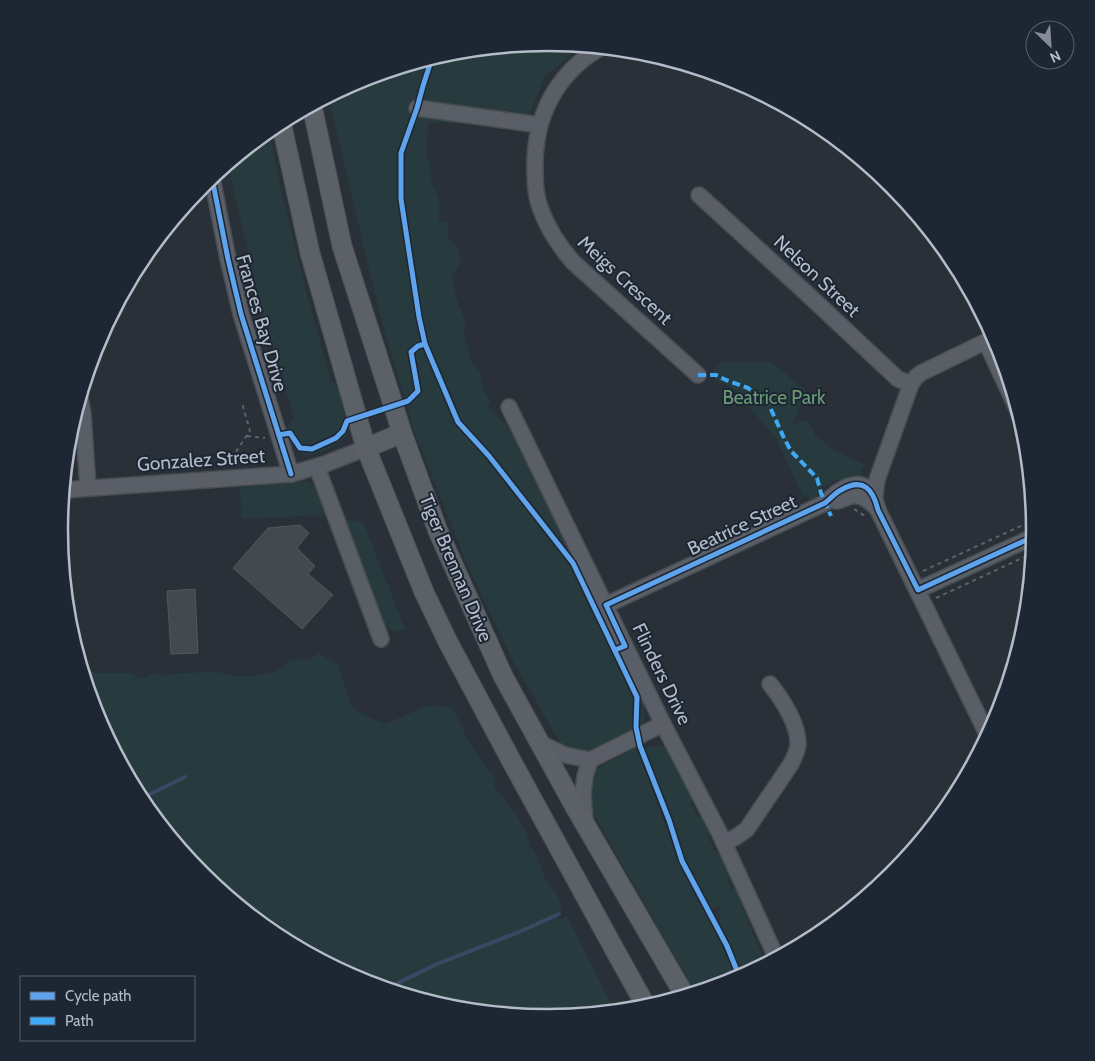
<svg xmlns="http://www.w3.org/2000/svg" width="1095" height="1061" font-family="Cabin,sans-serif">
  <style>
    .green { fill: #273a3e }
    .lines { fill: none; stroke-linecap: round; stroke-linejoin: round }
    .stream { stroke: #384963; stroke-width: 4 }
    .building { fill: #444950; stroke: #52575f }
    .minor-casing { stroke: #484c53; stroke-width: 18 }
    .major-casing { stroke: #484c55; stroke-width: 21 }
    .path { stroke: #5d636a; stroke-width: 2; stroke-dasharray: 4 4; stroke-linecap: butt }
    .minor { stroke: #5a5e66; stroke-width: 15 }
    .major { stroke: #5c6168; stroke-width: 19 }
    .quiet { stroke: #3fa9f5; stroke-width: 4; stroke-dasharray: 8 4; stroke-linecap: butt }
    .cycleway-casing { stroke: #1d2633; stroke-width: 8 }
    .cycleway { stroke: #60a3ed; stroke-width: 5 }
    .labels { text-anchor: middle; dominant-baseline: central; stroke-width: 4; stroke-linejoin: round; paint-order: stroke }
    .street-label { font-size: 19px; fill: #b4bcc9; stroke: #1d2633 }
    .park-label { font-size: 19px; fill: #6b9a76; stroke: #1d2633 }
    .rim { fill: none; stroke: #b4bcc9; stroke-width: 2.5 }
  </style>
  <rect width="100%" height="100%" fill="#2a3038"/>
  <!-- green -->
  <g class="green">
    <polygon points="548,43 581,46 545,76 524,127 428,122 427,158 429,159 431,181 439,198 439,221 448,222 447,236 459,250 461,262 452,275 456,297 466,322 463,330 471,361 481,373 483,388 491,402 488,407 508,426 514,433 644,705 645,720 641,727 595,753 576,754 562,746 515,665 469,569 414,431 380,315 343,159 329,97 361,80 453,52"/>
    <path d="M 269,131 C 285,215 308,298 331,381 C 342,390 342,392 346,406 C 347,411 351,419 351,425 C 350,440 320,456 306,455 C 295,453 287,442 283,432 L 294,417 L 262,312 L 228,165 Z"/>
    <polygon points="721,362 772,362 805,390 794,424 803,420 810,423 816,437 826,443 830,448 866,465 863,467 861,472 864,480 838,485 839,480 838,479 818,489 817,496 811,499 806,495 803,496 775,437 729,385 715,380 713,370"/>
    <polygon points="302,480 310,483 315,487 325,515 242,519 240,487 281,484"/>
    <polygon points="344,519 363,522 405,629 395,632 379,624 378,618 382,616"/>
    <polygon points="73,638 78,640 82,648 82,663 84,670 96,673 132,673 141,679 154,673 165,676 180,673 218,672 234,676 253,676 277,671 290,660 310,659 318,653 337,664 351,706 359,712 384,724 427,706 441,706 452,708 460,722 466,737 485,765 495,777 494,786 517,816 527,834 530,845 537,857 544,876 557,895 562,908 555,914 559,920 567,916 615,1012 547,1018 452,1009 360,981 276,936 202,875 142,801 97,717"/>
    <path d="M 653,746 L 668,746 L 695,793 L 691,802 L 697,816 L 706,817 L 711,828 L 708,836 L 715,851 L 721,856 L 731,874 L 728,881 L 731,888 L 738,889 L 744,904 L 742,909 L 748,916 L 748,923 L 767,964 L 741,978 L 731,951 L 725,940 L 725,936 C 719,933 717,925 721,919 L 719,914 L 720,907 L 717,905 L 714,908 L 710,908 L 701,893 L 702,889 L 699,889 L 687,866 L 658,784 C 650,776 647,758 645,748 Z"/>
    <polygon points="636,747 683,872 727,954 737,980 734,981 695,993 591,809 588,789 591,772"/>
  </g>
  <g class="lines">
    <!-- stream -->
    <g class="stream">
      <polyline points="246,150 246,156"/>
      <polyline points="140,799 185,777"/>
      <polyline points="386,989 437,964 519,932 559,914"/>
    </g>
  </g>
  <!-- building -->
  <g class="building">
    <polygon points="300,525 309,533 297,548 315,566 308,574 333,595 302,629 233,568 268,528"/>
    <polygon points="195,589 198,653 171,654 167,591"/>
  </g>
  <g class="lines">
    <defs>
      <g id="minor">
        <path d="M 600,48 C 554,75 533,120 535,173 C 535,185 536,198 541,210 C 548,229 560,247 573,262 L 698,375"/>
        <polyline points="417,108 539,125"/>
        <polyline points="212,178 228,259 241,314 291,474"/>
        <polyline points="699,195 804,291 898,379 911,384"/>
        <polyline points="986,342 1020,415"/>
        <polyline points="80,398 83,414 88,488"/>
        <polyline points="509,407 663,724 719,832 777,959"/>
        <polyline points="317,467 381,639"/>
        <polyline points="64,490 291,474 325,464 366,448"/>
        <polyline points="875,496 876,485 878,477 911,384 916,377 921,373 995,337"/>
        <path d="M 836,501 C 842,500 847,497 852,496 C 863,494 871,503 878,509"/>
        <polyline points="918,590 1035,536"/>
        <path d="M 606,605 L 825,503 C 830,499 835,493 841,490 C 863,477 873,489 878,510 L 988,736"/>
        <polyline points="540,743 565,755 590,760 663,724"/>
        <polyline points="585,822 583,794 585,776 590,760"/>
        <path d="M 724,843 L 736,837 L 747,829 L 791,764 C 794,758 797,752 798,745 C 799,725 782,699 770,684"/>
      </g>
      <g id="major">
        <polyline points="312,106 342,246 392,401 402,433 438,531 503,676 575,807 685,996"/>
        <polyline points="281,122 310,253 366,448 424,592 448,642 512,762 617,954 647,1008"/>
        <polyline points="366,448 402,433"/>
      </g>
    </defs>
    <!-- minor casing -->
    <use href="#minor" class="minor-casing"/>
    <!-- major casing -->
    <use href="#major" class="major-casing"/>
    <!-- path -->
    <g class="path">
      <polyline points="247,436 265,438"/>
      <polyline points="227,465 250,431 242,403"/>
      <polyline points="854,509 865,516"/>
      <polyline points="923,571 1034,520"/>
      <polyline points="936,598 1033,553"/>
    </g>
    <!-- minor -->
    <use href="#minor" class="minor"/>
    <!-- major -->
    <use href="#major" class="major"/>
    <!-- quiet -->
    <polyline class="quiet" points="698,375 716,375 726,380 748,388 769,405 784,438 791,451 817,478 821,493 831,516"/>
    <defs>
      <g id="cycleway">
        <polyline points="432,58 423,86 417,108 401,153 401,199 419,317 425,344 458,422 489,456 573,563 637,697 636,727 640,746 669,820 682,861 727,946 740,978"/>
        <polyline points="212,178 228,259 241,314 291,474"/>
        <polyline points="279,435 290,433 300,448 312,449 336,438 343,431 347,421 408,401 418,391 411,352 418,346 425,344"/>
        <path d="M 615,650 L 625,646 L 606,605 L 825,503 C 830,499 835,493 841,490 C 863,477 873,489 878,510 L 918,590 L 1035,536"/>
      </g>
    </defs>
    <!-- cycleway casing -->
    <use href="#cycleway" class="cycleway-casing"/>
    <!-- cycleway -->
    <use href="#cycleway" class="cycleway"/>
  </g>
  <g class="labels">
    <!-- street labels -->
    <g class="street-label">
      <text transform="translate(817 276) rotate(43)">Nelson Street</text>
      <text transform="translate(625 280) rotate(43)">Meigs Crescent</text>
      <text transform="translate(262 323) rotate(74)">Frances Bay Drive</text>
      <text transform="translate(201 460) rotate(-4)">Gonzalez Street</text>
      <text transform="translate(742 525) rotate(-25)">Beatrice Street</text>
      <text transform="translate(456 568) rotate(67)">Tiger Brennan Drive</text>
      <text transform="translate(662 674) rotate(64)">Flinders Drive</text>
    </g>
    <!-- park labels -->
    <g class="park-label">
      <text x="774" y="397">Beatrice Park</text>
    </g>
  </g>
  <!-- crop -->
  <path d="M0 0H1095V1061H0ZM68 530a479 479 0 1 1 958 0a479 479 0 1 1-958 0Z" fill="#1d2633" fill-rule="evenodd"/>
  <path class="rim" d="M68 530a479 479 0 1 1 958 0a479 479 0 1 1-958 0Z"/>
  <!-- legend -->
  <rect x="20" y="976" width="175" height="65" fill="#1d2633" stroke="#59626f"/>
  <rect x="30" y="992" width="25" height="8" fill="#60a3ed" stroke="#59626f"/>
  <text x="65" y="1001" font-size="15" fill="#b4bcc9">Cycle path</text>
  <rect x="30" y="1017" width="25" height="8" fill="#3fa9f5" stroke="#59626f"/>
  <text x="65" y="1026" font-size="15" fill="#b4bcc9">Path</text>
  <!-- north arrow -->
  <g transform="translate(1050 45) rotate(155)"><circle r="24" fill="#1d2633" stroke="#59626f"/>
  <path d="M0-4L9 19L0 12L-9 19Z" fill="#848b96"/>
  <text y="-8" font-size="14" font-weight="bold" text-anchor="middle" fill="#b4bcc9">N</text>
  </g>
</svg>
